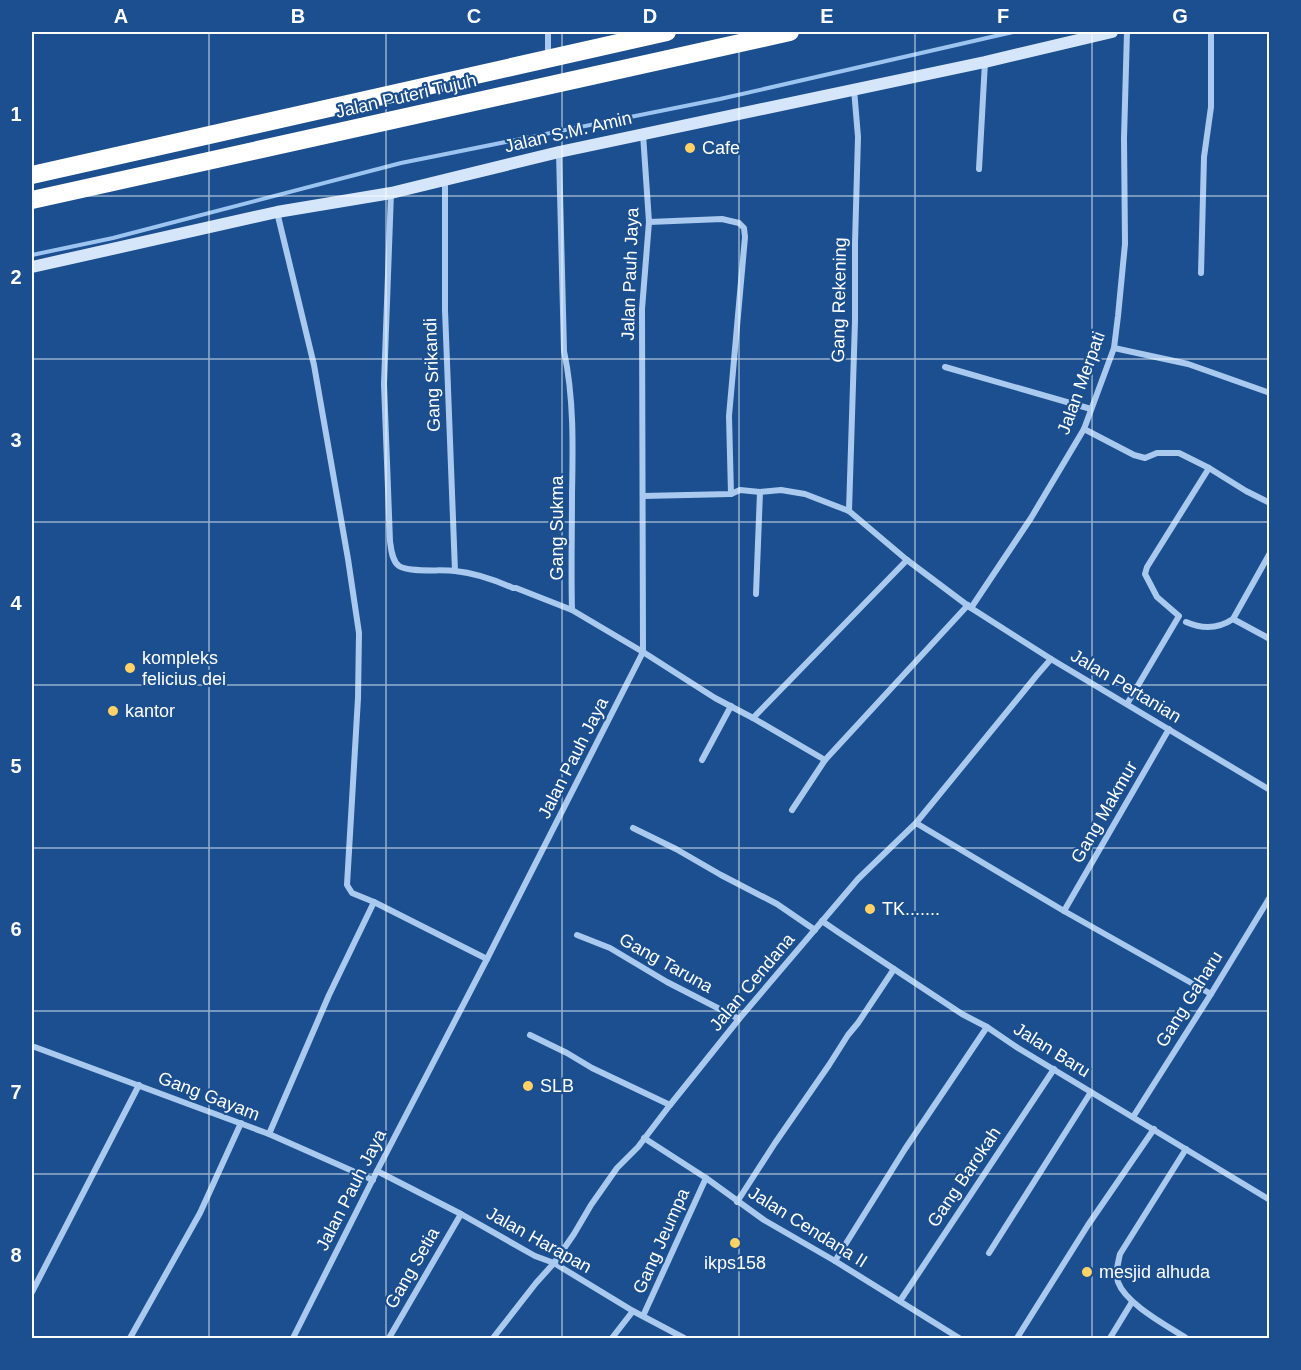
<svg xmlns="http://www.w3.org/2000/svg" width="1301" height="1370" font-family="Helvetica,sans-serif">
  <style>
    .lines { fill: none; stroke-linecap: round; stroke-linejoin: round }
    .stream { stroke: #9cc4f0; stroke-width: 4 }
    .street { stroke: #a9c9ee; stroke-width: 6 }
    .secondary { stroke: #d6e6fa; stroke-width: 12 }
    .highway { stroke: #fff; stroke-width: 18 }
    .grid { fill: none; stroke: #fff; stroke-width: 1.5; stroke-opacity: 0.55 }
    .poi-dot { fill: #ffd166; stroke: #1b4f8f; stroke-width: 2 }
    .labels { text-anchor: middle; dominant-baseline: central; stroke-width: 4.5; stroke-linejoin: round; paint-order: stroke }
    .street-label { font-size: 18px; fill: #fff; stroke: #1b4f8f }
    .poi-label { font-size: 18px; fill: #fff; stroke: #1b4f8f; text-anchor: start }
    .neatline { fill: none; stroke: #fff; stroke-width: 2 }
    .grid-label { font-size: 20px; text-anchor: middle; font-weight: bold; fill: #fff }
  </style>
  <rect width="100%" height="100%" fill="#1b4f8f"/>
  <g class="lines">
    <!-- stream -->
    <polyline class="stream" points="32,255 113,238 401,163 720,99 1013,32"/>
    <!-- street -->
    <g class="street">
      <polyline points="548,58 548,32"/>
      <path d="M 559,153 L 564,351 C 574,398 573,446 572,494 C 572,533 571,572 572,610 L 643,652 L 715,698 L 753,718 L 825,760"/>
      <polyline points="979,169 985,62"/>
      <polyline points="445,179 445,310 455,571"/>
      <path d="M 391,193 L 384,384 L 390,541 C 391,549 392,561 399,566 C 410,573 442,569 455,571 C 475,573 495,580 513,588 L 516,588 L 572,610"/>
      <polyline points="277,212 314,365 348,559 359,633 358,698 347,885 352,893 374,902 487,959"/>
      <polyline points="649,222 722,219 739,223 744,228 745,237 729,416 731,494"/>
      <polyline points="1201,273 1204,157 1211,107 1211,32"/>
      <polyline points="1114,348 1188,364 1270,393"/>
      <polyline points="945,367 1091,409"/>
      <polyline points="1084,429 1134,455 1145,458 1157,453 1179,453 1209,468 1246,491 1270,503"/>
      <polyline points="643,496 731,494 740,490 760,492 781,490 805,494 849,511 907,560 971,608 1051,659 1270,790"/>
      <polyline points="849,511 855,321 855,243 858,137 854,89"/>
      <polyline points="756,594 760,492"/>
      <polyline points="971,608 1031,518 1084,429 1114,348 1118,316 1125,244 1124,138 1127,32"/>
      <polyline points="1233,619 1270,639"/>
      <path d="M 1186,622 C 1202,629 1218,629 1233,619 L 1270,553"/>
      <polyline points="1127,704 1179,616 1157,597 1145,574 1147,567 1209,468"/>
      <polyline points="753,718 907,560"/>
      <polyline points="702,760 731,706"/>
      <polyline points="792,810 825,760 968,605"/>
      <polyline points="916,823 1064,911 1211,994"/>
      <polyline points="633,828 676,849 721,875 777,904 815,930"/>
      <polyline points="1064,911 1169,729"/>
      <polyline points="822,921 838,932 962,1014 987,1027 1018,1048 1270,1200"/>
      <polyline points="577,935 610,948 667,982 739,1019"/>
      <polyline points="530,1035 567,1053 592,1068 670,1105"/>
      <polyline points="32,1046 269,1134 373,1180"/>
      <polyline points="1133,1117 1211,994 1270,897"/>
      <polyline points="269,1134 329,995 374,902"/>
      <polyline points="644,1138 706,1178 764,1220 835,1261 959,1338"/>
      <path d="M 1186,1149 L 1120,1254 C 1118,1263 1115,1273 1118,1282 C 1126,1304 1166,1325 1186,1338"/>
      <polyline points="377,1171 461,1214 535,1256 554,1263 633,1311 684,1338"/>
      <polyline points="737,1202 775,1143 829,1065 848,1035 858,1023 894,969"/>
      <polyline points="989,1253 1091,1092"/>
      <polyline points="835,1261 905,1149 987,1027"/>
      <polyline points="32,1292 139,1085"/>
      <polyline points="900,1301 1054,1069"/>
      <polyline points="643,1316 706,1178"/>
      <polyline points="130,1338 200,1213 241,1123"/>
      <polyline points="293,1338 377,1171 487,959 643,652 642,309 649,222 643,134"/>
      <polyline points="389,1338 461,1214"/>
      <polyline points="493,1338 536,1283 554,1263 574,1234 591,1205 617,1168 638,1147 670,1105 739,1019 858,879 916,823 1037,675 1051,659"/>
      <polyline points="612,1338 633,1311"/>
      <polyline points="1017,1338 1088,1225 1154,1129"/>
      <polyline points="1110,1338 1132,1302"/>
    </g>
    <!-- secondary -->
    <polyline class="secondary" points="32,267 277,212 391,193 559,152 985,62 1112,32"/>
    <!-- highway -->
    <g class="highway">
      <polyline points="32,175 667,32"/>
      <polyline points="32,200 790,32"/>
    </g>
  </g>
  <!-- grid -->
  <path class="grid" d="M 209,32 L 209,1338M 386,32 L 386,1338M 562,32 L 562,1338M 739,32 L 739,1338M 915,32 L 915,1338M 1092,32 L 1092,1338M 32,196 L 1270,196M 32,359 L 1270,359M 32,522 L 1270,522M 32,685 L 1270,685M 32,848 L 1270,848M 32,1011 L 1270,1011M 32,1174 L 1270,1174"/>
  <!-- markers -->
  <g class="poi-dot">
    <circle cx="690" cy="148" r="6"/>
    <circle cx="130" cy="668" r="6"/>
    <circle cx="113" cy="711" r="6"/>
    <circle cx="870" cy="909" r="6"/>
    <circle cx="528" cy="1086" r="6"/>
    <circle cx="735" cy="1243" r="6"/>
    <circle cx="1087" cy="1272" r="6"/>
  </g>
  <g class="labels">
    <!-- street labels -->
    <g class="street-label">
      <text transform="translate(406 96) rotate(-13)">Jalan Puteri Tujuh</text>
      <text transform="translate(568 132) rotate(-13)">Jalan S.M. Amin</text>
      <text transform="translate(630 274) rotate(-88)">Jalan Pauh Jaya</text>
      <text transform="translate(839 300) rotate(-89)">Gang Rekening</text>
      <text transform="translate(432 375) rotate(-92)">Gang Srikandi</text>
      <text transform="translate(1081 383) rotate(-70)">Jalan Merpati</text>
      <text transform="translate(557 528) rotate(-90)">Gang Sukma</text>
      <text transform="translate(1126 686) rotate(31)">Jalan Pertanian</text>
      <text transform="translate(573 758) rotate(-63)">Jalan Pauh Jaya</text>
      <text transform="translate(1104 812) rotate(-60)">Gang Makmur</text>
      <text transform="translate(666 963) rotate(29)">Gang Taruna</text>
      <text transform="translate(752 982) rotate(-50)">Jalan Cendana</text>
      <text transform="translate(1189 999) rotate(-58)">Gang Gaharu</text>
      <text transform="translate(1052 1050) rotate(32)">Jalan Baru</text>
      <text transform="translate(209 1096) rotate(21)">Gang Gayam</text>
      <text transform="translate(964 1177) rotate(-56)">Gang Barokah</text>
      <text transform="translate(351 1190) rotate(-63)">Jalan Pauh Jaya</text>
      <text transform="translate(808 1227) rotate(32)">Jalan Cendana II</text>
      <text transform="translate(539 1240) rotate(29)">Jalan Harapan</text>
      <text transform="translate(661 1241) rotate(-66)">Gang Jeumpa</text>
      <text transform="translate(412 1268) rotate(-60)">Gang Setia</text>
    </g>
    <!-- poi labels -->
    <g class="poi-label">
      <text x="702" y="148">Cafe</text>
      <text x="142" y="658">kompleks<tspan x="142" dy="21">felicius dei</tspan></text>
      <text x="125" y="711">kantor</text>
      <text x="882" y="909">TK.......</text>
      <text x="540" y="1086">SLB</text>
      <text x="735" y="1263" text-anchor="middle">ikps158</text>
      <text x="1099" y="1272">mesjid alhuda</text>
    </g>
  </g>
  <!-- border -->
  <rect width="1301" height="1370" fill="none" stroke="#1b4f8f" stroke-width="66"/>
  <rect x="33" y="33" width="1235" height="1304" class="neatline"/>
  <g class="grid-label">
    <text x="121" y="23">A</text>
    <text x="298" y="23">B</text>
    <text x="474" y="23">C</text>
    <text x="650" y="23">D</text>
    <text x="827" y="23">E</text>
    <text x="1003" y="23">F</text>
    <text x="1180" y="23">G</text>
    <text x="16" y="121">1</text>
    <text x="16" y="284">2</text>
    <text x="16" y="447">3</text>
    <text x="16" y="610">4</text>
    <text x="16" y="773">5</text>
    <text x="16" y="936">6</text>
    <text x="16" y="1099">7</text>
    <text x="16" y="1262">8</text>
  </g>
</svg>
